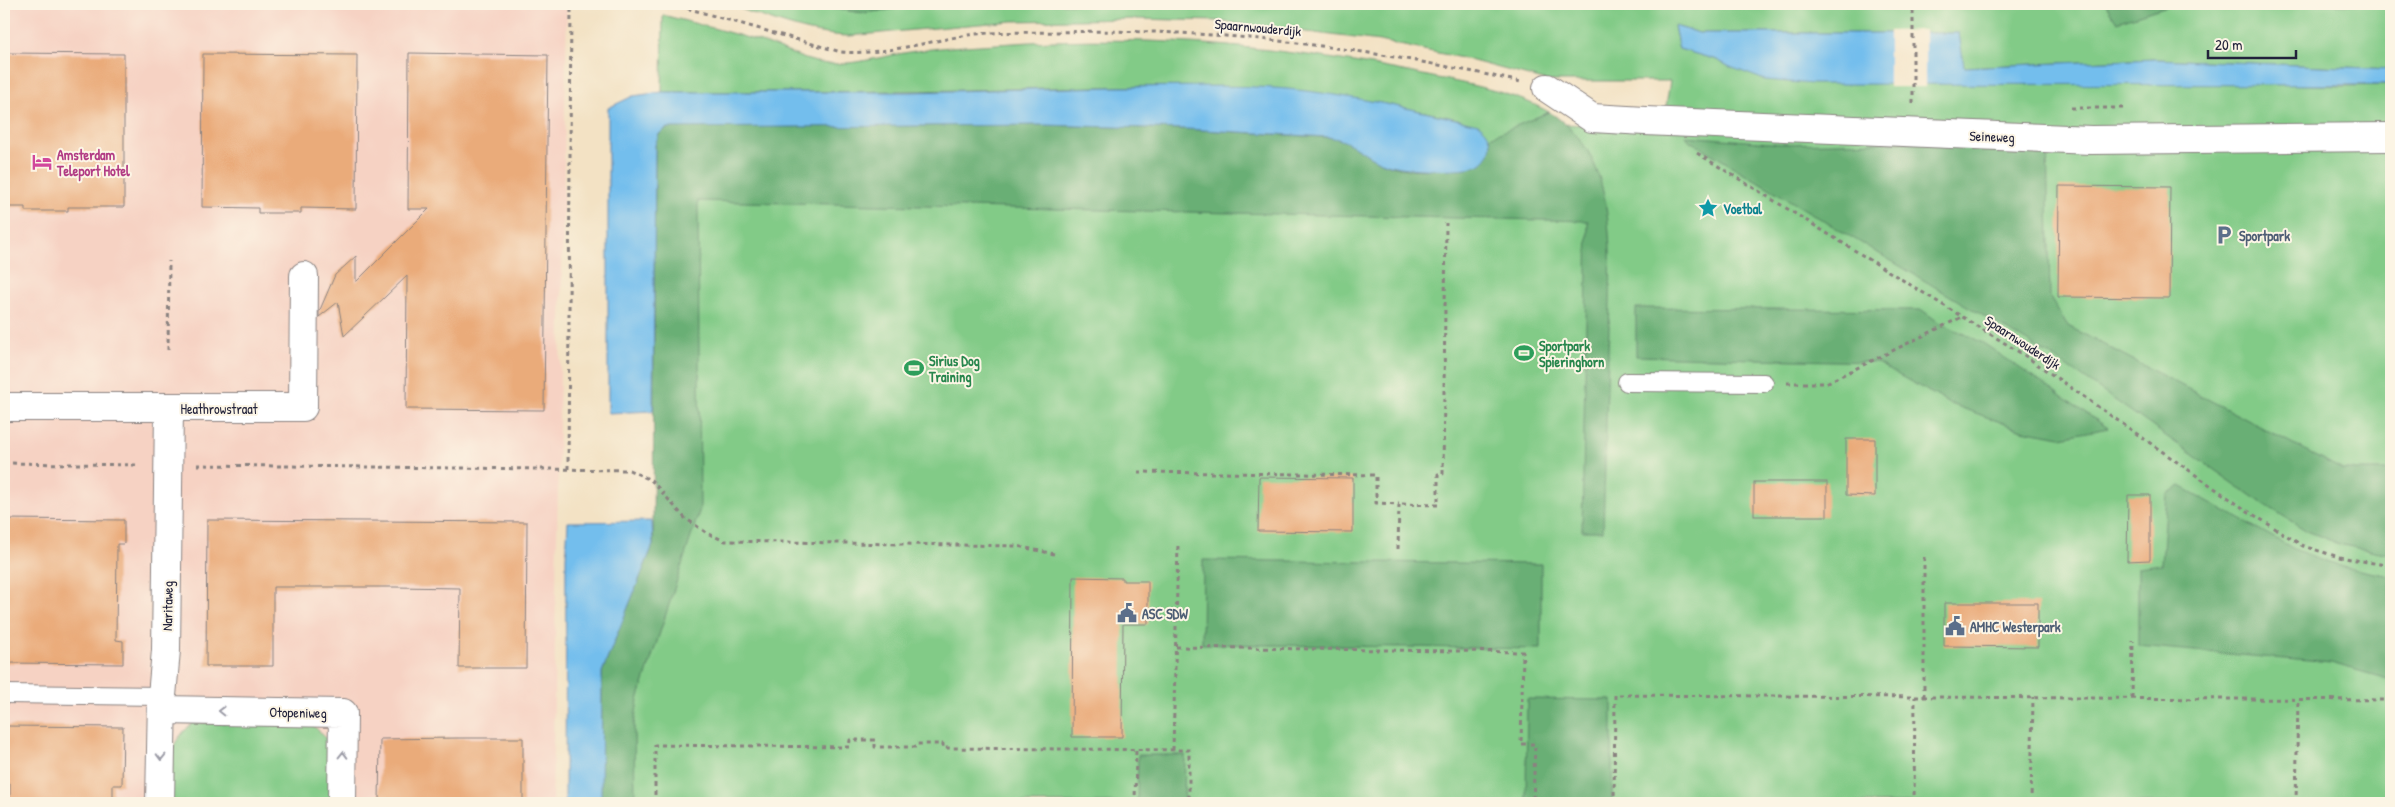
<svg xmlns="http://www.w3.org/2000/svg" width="2395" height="807" font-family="'Patrick Hand',sans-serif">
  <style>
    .built { fill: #f6d2c3 }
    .green { fill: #82cb87; stroke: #527661 }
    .forest { fill: #69af74; stroke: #466858 }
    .water { fill: #73beed; stroke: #4a7094 }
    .pier { fill: #f3e2c4 }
    .building { fill: #eaab7a }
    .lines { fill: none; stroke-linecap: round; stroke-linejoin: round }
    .lane-casing { stroke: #8a8280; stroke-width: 20 }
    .street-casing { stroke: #8a8280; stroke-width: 30 }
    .path { stroke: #8a8280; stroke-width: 3; stroke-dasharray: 4 4; stroke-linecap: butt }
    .lane { stroke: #fff; stroke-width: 18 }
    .street { stroke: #fff; stroke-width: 28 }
    .oneway { stroke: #9c9ca7 }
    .labels { text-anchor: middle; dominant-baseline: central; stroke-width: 4; stroke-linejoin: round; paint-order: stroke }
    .street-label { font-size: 14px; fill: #22223b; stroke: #fcf5e5 }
    .hotel-label { font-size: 14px; font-weight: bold; fill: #b23c85; stroke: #fcf5e5; text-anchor: start }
    .culture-label { font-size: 14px; font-weight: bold; fill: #0d838f; stroke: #fcf5e5; text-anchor: start }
    .service-label { font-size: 14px; font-weight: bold; fill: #4e5e75; stroke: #fcf5e5; text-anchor: start }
    .leisure-label { font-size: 14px; font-weight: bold; fill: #27864d; stroke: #fcf5e5; text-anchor: start }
  </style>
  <rect width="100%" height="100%" fill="#fcf5e5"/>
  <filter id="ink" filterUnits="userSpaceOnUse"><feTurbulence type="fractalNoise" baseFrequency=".02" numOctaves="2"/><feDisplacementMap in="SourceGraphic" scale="10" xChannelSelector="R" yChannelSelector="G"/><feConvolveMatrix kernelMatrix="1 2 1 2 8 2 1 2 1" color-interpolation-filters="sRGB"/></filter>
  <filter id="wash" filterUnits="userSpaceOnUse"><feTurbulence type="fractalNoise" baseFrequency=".0096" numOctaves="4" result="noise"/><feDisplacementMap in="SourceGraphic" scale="20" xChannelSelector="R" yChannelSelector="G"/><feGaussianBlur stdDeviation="1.12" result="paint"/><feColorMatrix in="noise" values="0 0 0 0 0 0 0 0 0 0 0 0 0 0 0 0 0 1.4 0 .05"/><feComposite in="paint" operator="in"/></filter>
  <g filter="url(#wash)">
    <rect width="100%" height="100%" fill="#f3e2c4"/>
    <!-- built -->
    <polygon class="built" points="4,4 567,4 552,803 4,803"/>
    <!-- green -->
    <g class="green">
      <path d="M 727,4 L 800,4 L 864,13 L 929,4 L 1899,4 L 1906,8 L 1914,4 L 2105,4 L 2117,21 L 2173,4 L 2391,4 L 2391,69 L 2156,59 L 1963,67 L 1959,33 L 1699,33 L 1674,26 L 1679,49 L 1717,60 L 1730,67 L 2344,86 L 2391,85 L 2391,803 L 589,803 L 585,659 L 654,547 L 658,159 L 1465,121 C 1447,116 1428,113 1410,109 C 1277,80 1141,86 1006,89 C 891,92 777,92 662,92 L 663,15 C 697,24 731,32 764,43 C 787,50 808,64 833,64 C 859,64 896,53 923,50 C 952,46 983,45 1013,43 C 1150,34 1289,47 1423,75 C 1466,84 1511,91 1549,112 L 1524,123 L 1730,129 L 1664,119 L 1670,81 L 1547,81 L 1462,58 L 1380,41 L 1217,21 L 1137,19 L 1012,21 L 849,36 C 806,35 767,18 727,4 Z"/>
      <path d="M 193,723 L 311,723 L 325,737 L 334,751 L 336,803 L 167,803 C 169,767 163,748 193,723 Z"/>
    </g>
    <!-- forest -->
    <g class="forest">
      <polygon points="800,4 929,4 864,13"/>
      <polygon points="2105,4 2173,4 2117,22"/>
      <path d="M 1549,112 C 1566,122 1583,140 1592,159 C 1617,210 1610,297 1608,353 C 1606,413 1605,472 1603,531 L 1582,531 L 1588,221 L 698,201 L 700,509 L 638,700 L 634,725 L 635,803 L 601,803 L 602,672 L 653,545 L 655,145 C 657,134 662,129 673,127 L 1043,125 L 1185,129 L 1338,138 C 1356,144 1368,158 1386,164 C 1411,174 1443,168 1470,167 L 1480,164 L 1491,143 L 1490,137 Z"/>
      <polygon points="1686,136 1782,144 2047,139 2050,297 2068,326 2343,470 2391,470 2391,554 2342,545 2307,531 2253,497 2056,359 1690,141"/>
      <polygon points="1636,308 1922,310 1937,321 1983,343 2108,428 2061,437 2022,430 1951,404 1875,362 1636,356"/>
      <polygon points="2180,486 2298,551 2343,567 2391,576 2391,680 2331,663 2138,646 2138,567 2162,564 2167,494"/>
      <polygon points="1203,560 1541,564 1541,649 1202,644"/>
      <polygon points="1527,699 1612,700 1612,803 1526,803"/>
      <polygon points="1138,755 1185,755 1184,803 1137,803"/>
    </g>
    <!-- water -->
    <g class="water">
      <polygon points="1674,26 1699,33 1959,33 1964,67 2156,59 2391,69 2391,85 1813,84 1765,80 1730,67 1717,60 1679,49"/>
      <path d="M 1113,87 C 1171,87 1230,84 1288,89 C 1352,95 1415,110 1478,124 C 1487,130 1493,139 1490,150 C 1489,156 1484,162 1479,165 C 1464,172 1403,170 1387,164 C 1364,157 1354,140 1328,137 L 1185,129 L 1043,125 L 667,128 L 659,134 L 655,145 L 653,411 L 608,413 L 608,108 L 633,96 L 662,92 L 910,92 Z"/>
      <polygon points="652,521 653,545 602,672 601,803 565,803 566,557 568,522"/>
    </g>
    <!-- pier -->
    <polygon class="pier" points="1925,30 1925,87 1889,87 1889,31"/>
    <g id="blocks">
      <!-- building -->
      <g class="building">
        <polygon points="4,53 124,54 124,207 68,207 68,211 25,211 25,207 4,207"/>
        <polygon points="409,53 548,55 544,410 406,409 407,276 344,336 338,302 319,317 319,312 335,275 356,256 356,282 429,209 408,209"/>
        <polygon points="203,54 357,55 356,209 301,208 301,213 258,213 258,208 202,207"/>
        <polygon points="2059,186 2170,187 2169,298 2058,297"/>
        <polygon points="1846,439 1875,439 1875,496 1846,495"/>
        <polygon points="1259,477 1353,478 1353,532 1258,531"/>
        <rect x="1754" y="482" width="73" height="34"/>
        <polygon points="2128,495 2150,495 2150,560 2127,561"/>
        <polygon points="4,519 124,520 124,544 117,544 116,640 123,641 123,664 4,663"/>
        <polygon points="207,520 527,522 526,668 459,668 460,588 395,587 273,587 273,666 206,666"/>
        <polygon points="1073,577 1123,578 1123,581 1148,581 1148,624 1123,624 1122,737 1072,737"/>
        <polygon points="1944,603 2038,603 2038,647 1944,646"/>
        <polygon points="4,726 123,727 122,785 113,785 113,803 10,803 10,784 4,784"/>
        <polygon points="458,738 523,738 523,803 379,803 380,739"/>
      </g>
    </g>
  </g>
  <g filter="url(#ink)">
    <use href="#blocks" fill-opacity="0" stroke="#8a8280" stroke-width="1"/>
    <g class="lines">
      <defs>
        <g id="lane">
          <polyline points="1627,382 1764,383"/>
          <polyline points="4,694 162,696"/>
        </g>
        <g id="street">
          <polyline points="1547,88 1592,118 1645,121 2091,140 2391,137"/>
          <polyline points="4,407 303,407 304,276"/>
          <polyline points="162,710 343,713 342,803"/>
          <polyline points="160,803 162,696 166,650 169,408"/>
        </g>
      </defs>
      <!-- lane casing -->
      <use href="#lane" class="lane-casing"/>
      <!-- street casing -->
      <use href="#street" class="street-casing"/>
      <!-- path -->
      <g class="path">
        <path d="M 672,4 L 841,52 C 885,55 925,42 968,35 C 997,31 1029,33 1059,32 C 1217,27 1367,48 1521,82"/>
        <polyline points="1913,103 1913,4"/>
        <polyline points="2071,108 2127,108"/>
        <polyline points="1697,153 2024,355 2243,508 2303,546 2339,557 2391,566"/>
        <polyline points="168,350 169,261"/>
        <polyline points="1787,383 1826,383 1962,317"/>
        <polyline points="4,463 140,465"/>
        <polyline points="197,465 629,470 651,480 685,518 707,533 725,541 1017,546 1054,554"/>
        <polyline points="568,469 571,4"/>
        <polyline points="1138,472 1376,475 1376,503 1399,504"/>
        <polyline points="1398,549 1399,504 1438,505 1438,474 1443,474 1446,223"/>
        <polyline points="1176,647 1523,652 1521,744 1535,744 1533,803"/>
        <polyline points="1924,697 1924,557"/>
        <polyline points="2132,698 2133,641"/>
        <polyline points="1173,750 1178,545"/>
        <polyline points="655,803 655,745 849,747 850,740 875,740 875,747 916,747 917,744 943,744 943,748 1189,750 1189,803"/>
        <polyline points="1135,803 1136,750"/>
        <polyline points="1614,803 1615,695 2391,700"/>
        <polyline points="1914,803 1915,697"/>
        <polyline points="2031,803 2033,697"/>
        <polyline points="2296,803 2298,699"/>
      </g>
      <!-- lane -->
      <use href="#lane" class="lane"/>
      <!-- street -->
      <use href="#street" class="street"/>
    </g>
    <!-- one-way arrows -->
    <defs><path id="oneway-chevron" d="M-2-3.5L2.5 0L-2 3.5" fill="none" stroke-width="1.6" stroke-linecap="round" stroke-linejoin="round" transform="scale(1.25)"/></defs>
    <g class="oneway">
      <use href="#oneway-chevron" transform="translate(222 711) rotate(-179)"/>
      <use href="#oneway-chevron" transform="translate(343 755) rotate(-89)"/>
      <use href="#oneway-chevron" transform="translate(161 757) rotate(91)"/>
    </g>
  </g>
  <!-- icons -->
  <defs>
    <symbol id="hotel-bare" viewBox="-9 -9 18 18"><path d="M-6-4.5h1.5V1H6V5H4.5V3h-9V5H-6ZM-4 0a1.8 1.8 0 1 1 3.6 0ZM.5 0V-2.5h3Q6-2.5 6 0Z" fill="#d1479c" stroke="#fcf5e5" stroke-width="2.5" paint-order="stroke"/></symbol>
    <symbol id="sight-bare" viewBox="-9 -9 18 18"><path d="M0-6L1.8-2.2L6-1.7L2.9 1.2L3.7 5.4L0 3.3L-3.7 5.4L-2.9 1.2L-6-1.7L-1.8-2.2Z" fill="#0f9aa8" stroke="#fcf5e5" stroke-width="2.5" paint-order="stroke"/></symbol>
    <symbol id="parking-bare" viewBox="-9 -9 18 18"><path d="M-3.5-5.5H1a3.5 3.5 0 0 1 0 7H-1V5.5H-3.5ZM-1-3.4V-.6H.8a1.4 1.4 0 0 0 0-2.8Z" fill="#5c6f8a" stroke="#fcf5e5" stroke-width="2.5" paint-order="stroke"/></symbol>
    <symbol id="stadium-bare" viewBox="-9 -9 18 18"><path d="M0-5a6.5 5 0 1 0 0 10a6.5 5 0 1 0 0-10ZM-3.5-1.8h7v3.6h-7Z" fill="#2e9e5b" stroke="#fcf5e5" stroke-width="2.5" paint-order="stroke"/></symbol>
    <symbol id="civic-bare" viewBox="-9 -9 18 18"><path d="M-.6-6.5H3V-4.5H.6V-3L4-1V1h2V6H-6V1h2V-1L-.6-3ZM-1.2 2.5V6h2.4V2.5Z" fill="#5c6f8a" stroke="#fcf5e5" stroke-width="2.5" paint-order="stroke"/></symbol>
  </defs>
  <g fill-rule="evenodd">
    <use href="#hotel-bare" x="28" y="148" width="28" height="28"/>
    <use href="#sight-bare" x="1694" y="194" width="28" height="28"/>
    <use href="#parking-bare" x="2210" y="221" width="28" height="28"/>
    <use href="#stadium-bare" x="1510" y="339" width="28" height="28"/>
    <use href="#stadium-bare" x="900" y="354" width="28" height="28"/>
    <use href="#civic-bare" x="1113" y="599" width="28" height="28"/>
    <use href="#civic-bare" x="1941" y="612" width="28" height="28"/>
  </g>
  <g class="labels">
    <!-- street labels -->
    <g class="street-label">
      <text transform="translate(1258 27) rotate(5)">Spaarnwouderdijk</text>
      <text transform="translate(1992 136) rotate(2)">Seineweg</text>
      <text transform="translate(2023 342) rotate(33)">Spaarnwouderdijk</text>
      <text x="219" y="408">Heathrowstraat</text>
      <text transform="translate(167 606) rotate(-89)">Naritaweg</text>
      <text transform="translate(298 712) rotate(1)">Otopeniweg</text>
    </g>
    <!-- hotel labels -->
    <g class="hotel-label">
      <text x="57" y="154">Amsterdam<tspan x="57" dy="16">Teleport Hotel</tspan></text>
    </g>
    <!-- culture labels -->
    <g class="culture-label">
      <text x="1723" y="208">Voetbal</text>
    </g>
    <!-- service labels -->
    <g class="service-label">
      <text x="2239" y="235">Sportpark</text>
      <text x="1142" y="613">ASC SDW</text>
      <text x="1970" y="626">AMHC Westerpark</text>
    </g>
    <!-- leisure labels -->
    <g class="leisure-label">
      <text x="1539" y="345">Sportpark<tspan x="1539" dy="16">Spieringhorn</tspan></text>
      <text x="929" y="360">Sirius Dog<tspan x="929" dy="16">Training</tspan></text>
    </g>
  </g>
  <!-- margin -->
  <rect width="2395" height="807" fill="none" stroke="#fcf5e5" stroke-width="20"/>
  <!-- scale -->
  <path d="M2208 50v8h88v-8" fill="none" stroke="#22223b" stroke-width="2.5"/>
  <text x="2215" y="50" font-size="15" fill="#22223b" stroke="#fcf5e5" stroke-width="4" paint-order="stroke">20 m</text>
</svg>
